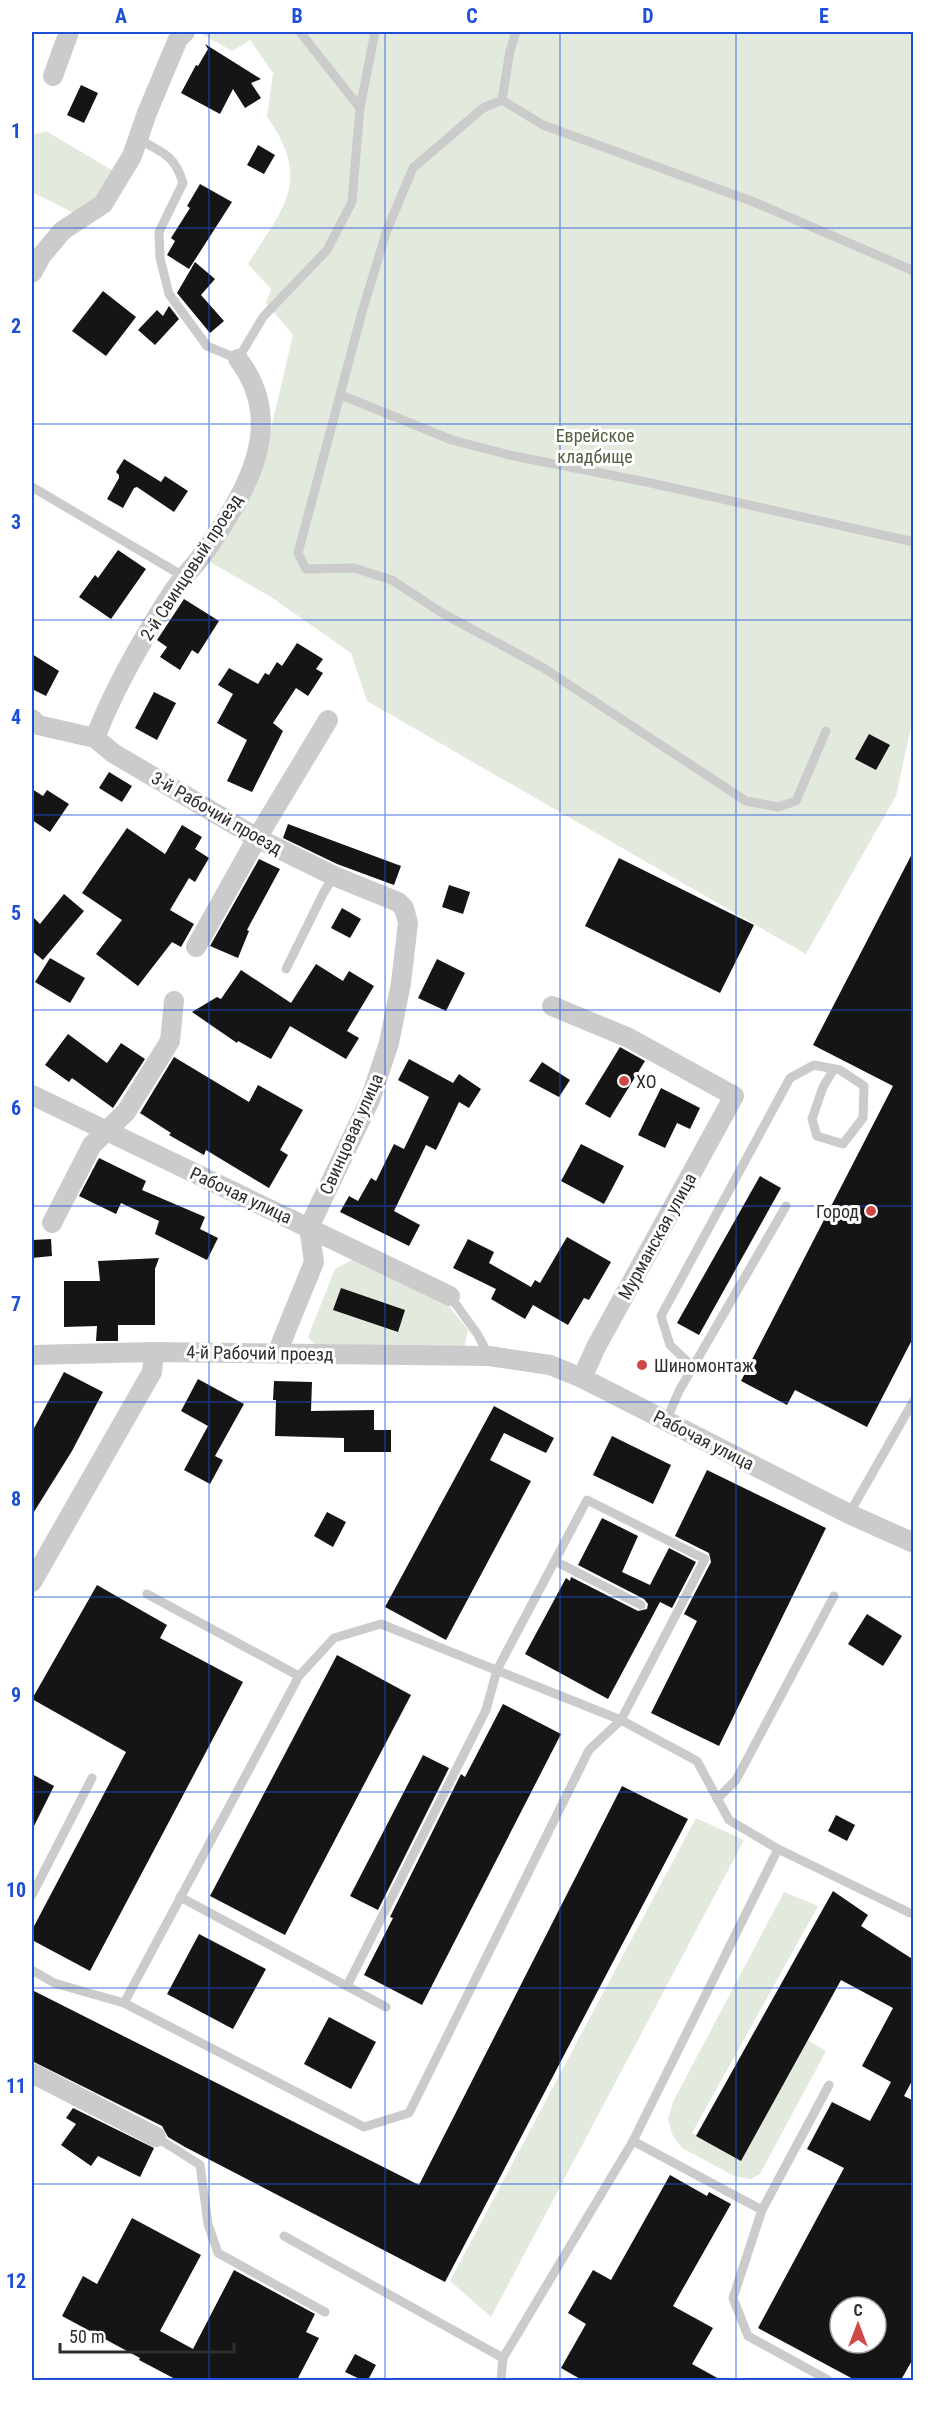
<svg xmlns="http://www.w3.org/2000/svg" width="945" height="2412" font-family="'Roboto Condensed',sans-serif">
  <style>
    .green { fill: #e2e9dd }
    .building { fill: #151515; fill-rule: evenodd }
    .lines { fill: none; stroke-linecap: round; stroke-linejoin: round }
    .lane { stroke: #cbcbcb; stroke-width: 9 }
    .street { stroke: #cbcbcb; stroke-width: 20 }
    .grid { fill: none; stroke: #1d4ed8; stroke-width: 1.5; stroke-opacity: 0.55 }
    .poi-dot { fill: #ce4946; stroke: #fff; stroke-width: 2 }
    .labels { text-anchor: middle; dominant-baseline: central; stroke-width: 6; stroke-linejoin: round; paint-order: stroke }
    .park-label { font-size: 18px; fill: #4e6341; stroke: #fff }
    .street-label { font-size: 18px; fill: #2e2e2e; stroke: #fff }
    .poi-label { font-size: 18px; fill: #2e2e2e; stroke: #fff; text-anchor: start }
    .neatline { fill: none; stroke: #1d4ed8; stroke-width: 2 }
    .grid-label { font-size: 20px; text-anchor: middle; font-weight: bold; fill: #1d4ed8 }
  </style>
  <rect width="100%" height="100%" fill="#fff"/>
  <!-- green -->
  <g class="green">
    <path d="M 198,32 L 913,32 L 913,718 L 896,796 L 806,954 L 367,701 L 351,653 L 271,597 L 210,562 L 245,506 L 266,450 L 293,335 L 266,303 L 271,289 L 248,264 C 283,207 313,181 267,117 L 273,73 L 250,40 L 232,51 Z"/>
    <polygon points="46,131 115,172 102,193 74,213 32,192 32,135"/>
    <polygon points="355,1258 445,1301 468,1330 464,1349 314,1344 308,1337 335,1269"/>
    <polygon points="696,1818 744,1840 491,2317 450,2281"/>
    <polygon points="784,1892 818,1906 692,2133 741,2160 808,2040 826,2051 760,2174 751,2179 734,2176 682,2148 672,2134 668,2119 674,2100"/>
  </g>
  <!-- building -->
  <g class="building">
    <polygon points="205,44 261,79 251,83 261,98 245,108 233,89 220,114 181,93 196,65 198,66 208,49"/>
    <polygon points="81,85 98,93 84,123 67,115"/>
    <polygon points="258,145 275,155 264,174 247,165"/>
    <polygon points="200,184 232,202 189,269 167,255 175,241 171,238 190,208 187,206"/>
    <polygon points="195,262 215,279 201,295 224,321 210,333 177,293"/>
    <polygon points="103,291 136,317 106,356 72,331"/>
    <polygon points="169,306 179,319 155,345 138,330 157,310 163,316"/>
    <polygon points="124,459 161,482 165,476 188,491 174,512 137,487 134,488 123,508 107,499 119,478 119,475 116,472"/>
    <polygon points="118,550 146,569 111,619 79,597 95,575 98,578"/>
    <polygon points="184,599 219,621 198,654 192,650 180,670 160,657 167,647 157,640"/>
    <polygon points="297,643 323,659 316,669 323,673 308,696 296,688 273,723 283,731 252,792 227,781 247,740 217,723 233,694 218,685 229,668 258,684 265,673 269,675 277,662 282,666"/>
    <polygon points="32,654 59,671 46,696 32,689"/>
    <polygon points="154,692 176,703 157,740 135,728"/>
    <polygon points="869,734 890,745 876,770 855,759"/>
    <polygon points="109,772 132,786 122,802 99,788"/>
    <polygon points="32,789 43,796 47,790 69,804 50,832 32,820"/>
    <polygon points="288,824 401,866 394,885 337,864 283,838"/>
    <polygon points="182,825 202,837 195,849 209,858 195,882 189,878 170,910 194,924 181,947 172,942 138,986 96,954 122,920 82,893 127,828 165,854"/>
    <polygon points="914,850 914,1336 867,1427 795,1390 787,1405 741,1381 893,1086 813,1045"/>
    <polygon points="619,858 754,925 720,993 585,926"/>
    <polygon points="259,859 280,869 247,930 249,931 238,958 210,946"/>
    <polygon points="449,885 470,892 463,914 442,907"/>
    <polygon points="64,894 84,911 43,960 32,951 32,916 40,924"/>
    <polygon points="342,908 361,919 350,938 331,928"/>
    <polygon points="50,958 85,978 70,1003 35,982"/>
    <polygon points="437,959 465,973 446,1011 418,998"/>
    <polygon points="316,964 343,981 349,971 374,986 347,1031 359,1038 346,1059 290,1026 271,1059 238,1041 237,1043 192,1012 217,997 221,999 241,970 291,1003"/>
    <polygon points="68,1034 107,1063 121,1043 145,1059 113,1108 72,1078 69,1082 45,1065"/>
    <polygon points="620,1047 645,1061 610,1118 585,1104"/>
    <polygon points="174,1057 249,1102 258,1085 303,1110 280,1150 288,1155 269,1188 206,1150 204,1155 169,1135 171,1133 140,1113"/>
    <polygon points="409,1059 453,1083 459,1074 481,1089 469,1108 459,1102 436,1150 426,1145 394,1211 420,1225 409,1246 340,1212 349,1196 358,1201 371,1178 376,1181 394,1144 404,1149 429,1097 398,1080"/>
    <polygon points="542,1062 570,1080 559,1097 529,1081"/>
    <polygon points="661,1088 700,1108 690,1129 677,1123 665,1148 638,1135"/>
    <polygon points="581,1144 624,1166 604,1204 561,1181"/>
    <polygon points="99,1158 146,1181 142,1190 205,1217 200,1229 218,1238 207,1260 155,1234 159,1221 121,1203 116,1214 79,1196"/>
    <polygon points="760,1176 781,1188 699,1335 677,1323"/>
    <polygon points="567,1237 611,1262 589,1300 584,1298 568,1325 533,1305 525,1319 491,1299 496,1289 453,1268 468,1239 494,1252 489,1263 531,1287 535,1280 540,1283"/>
    <polygon points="51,1239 52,1256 32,1258 32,1240"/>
    <polygon points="159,1258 155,1269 155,1325 118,1325 118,1341 96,1341 97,1326 64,1327 64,1281 100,1281 98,1261"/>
    <polygon points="341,1288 405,1310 398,1332 333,1310"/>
    <polygon points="64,1372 103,1392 72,1451 32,1515 32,1432"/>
    <polygon points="198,1379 244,1404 215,1456 223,1460 210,1484 184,1470 208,1426 181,1411"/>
    <polygon points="274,1381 312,1382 311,1411 374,1410 374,1430 391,1430 391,1452 344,1452 344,1438 275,1436 276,1400 273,1400"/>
    <polygon points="494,1406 554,1438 546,1453 504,1433 490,1460 531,1481 446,1640 385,1607"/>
    <polygon points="612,1436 671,1465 653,1504 593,1475"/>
    <polygon points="707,1470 826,1528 719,1746 651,1713 697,1621 684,1614 711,1562 709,1553 675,1536"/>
    <polygon points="327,1512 346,1522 333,1547 314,1536"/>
    <polygon points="602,1518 638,1536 622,1572 650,1585 669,1548 696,1562 672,1608 660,1602 608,1699 525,1654 566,1578 570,1581 571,1577 638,1611 647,1609 648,1604 644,1599 578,1565"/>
    <polygon points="97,1585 167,1625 160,1638 243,1682 90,1971 32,1940 32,1930 126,1752 32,1699"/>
    <polygon points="867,1614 902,1636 883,1666 848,1644"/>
    <polygon points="337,1655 411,1695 285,1935 210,1896"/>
    <polygon points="503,1704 561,1734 422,2005 364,1975 393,1918 390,1917 461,1774 465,1777"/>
    <polygon points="423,1755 449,1768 378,1910 350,1896"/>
    <polygon points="32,1774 54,1786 32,1830"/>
    <polygon points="622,1786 688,1819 445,2282 185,2147 168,2137 162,2126 32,2061 32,1990 419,2185"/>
    <polygon points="836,1815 855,1825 847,1841 828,1831"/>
    <path d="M 833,1891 L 868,1915 L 861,1926 L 914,1960 L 914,2077 L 904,2096 L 914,2101 L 914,2357 L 901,2380 L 855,2380 L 758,2328 L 844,2168 L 807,2149 L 832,2102 L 870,2121 L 891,2082 L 862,2066 L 893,2008 L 841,1980 L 741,2161 L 696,2136 ZM 840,2307 L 876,2307 L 876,2343 L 840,2343 Z"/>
    <polygon points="199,1934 266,1969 233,2029 167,1994"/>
    <polygon points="329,2017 376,2042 351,2089 304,2064"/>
    <polygon points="73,2108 154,2148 140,2177 98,2156 91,2166 61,2145 76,2124 66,2118"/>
    <polygon points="670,2175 707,2196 709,2192 731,2204 673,2306 713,2328 692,2364 721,2380 582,2380 561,2368 586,2324 568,2313 593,2270 611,2280"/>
    <polygon points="132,2218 201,2255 160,2331 193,2349 234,2270 315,2314 306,2332 319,2338 297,2380 177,2380 139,2360 140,2358 62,2316 83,2276 97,2284"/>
    <polygon points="355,2354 376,2365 368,2380 362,2380 345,2372"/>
  </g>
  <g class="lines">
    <!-- lane -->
    <g class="lane">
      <polyline points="300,32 360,108"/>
      <polyline points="516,32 510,51 502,100 483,108 413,168 387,230 362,312 298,553 306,569 354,568 392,580 442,613 542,667 746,801 778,807 796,801 826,731"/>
      <polyline points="502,100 543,125 754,202 914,271"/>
      <path d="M 140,140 C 164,153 175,156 183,183 L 159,232 L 160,258 L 169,294 L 207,346 L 238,359 L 263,317 L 327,250 L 352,202 L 360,108 L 375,32"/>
      <polyline points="341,395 452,440 509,455 651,483 914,542"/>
      <polyline points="32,487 183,576"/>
      <polyline points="286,969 324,892 334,876"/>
      <polyline points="450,1296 478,1335 489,1356"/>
      <polyline points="693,1367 670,1345 661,1316 790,1078 814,1065 840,1070 864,1086 863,1118 843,1144 817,1136 812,1119 823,1087 834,1069"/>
      <polyline points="666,1421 679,1391 786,1206"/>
      <polyline points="849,1514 914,1400"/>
      <polyline points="555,1561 641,1605"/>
      <polyline points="147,1594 299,1676"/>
      <polyline points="717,1799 736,1780 834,1596"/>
      <polyline points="32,1895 92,1778"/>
      <polyline points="180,1897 386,2007"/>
      <polyline points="32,1970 54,1983 124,2003"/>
      <polyline points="347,1986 486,1710 497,1670 587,1500 705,1559 621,1720 589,1750 409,2113 364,2127 124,2003 299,1676 334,1638 381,1624 621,1720 697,1761 729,1820 778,1849 910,1913"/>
      <polyline points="156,2137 200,2165 208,2224 218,2253 325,2312"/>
      <polyline points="633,2141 762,2210 829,2085"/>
      <polyline points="762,2210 733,2298 748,2336 828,2380"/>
      <polyline points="284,2236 503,2358"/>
      <polyline points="501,2380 503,2358 633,2141 778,1849"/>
    </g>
    <!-- street -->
    <g class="street">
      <polyline points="53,76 69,32"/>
      <polyline points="32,273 42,255 62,231 103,204 132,156 147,113 178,39 185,32"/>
      <polyline points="32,719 38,725 95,738 113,753 257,838 334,876 398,902 404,908 408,923 401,983 389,1043 370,1100 309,1227 314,1262 277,1353"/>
      <path d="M 95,738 C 114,688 143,638 172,593 C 183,576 198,563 209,546 C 248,488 287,423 238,359"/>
      <polyline points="196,947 257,838 328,720"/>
      <polyline points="552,1006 629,1038 734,1096 596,1347 582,1378"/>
      <polyline points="32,1095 450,1296"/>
      <polyline points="52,1223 92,1145 126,1112 170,1041 174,1001"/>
      <polyline points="32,1355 154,1352 489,1356 550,1365 582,1378 849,1514 914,1543"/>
      <polyline points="32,1582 152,1372 154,1352"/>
      <polyline points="32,2073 156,2137"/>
    </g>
  </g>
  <!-- grid -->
  <path class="grid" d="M 209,32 L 209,2380M 385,32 L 385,2380M 560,32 L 560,2380M 736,32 L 736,2380M 32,228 L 914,228M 32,424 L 914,424M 32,620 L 914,620M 32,815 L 914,815M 32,1010 L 914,1010M 32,1206 L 914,1206M 32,1402 L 914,1402M 32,1597 L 914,1597M 32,1792 L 914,1792M 32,1988 L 914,1988M 32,2184 L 914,2184"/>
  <!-- markers -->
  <g class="poi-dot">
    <circle cx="624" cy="1081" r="6"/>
    <circle cx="871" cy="1211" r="6"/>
    <circle cx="642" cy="1365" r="6"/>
  </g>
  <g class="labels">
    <!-- park labels -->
    <g class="park-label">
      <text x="595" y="435">Еврейское<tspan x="595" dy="21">кладбище</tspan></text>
    </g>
    <!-- street labels -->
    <g class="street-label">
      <text transform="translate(191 567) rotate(-57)">2-й Свинцовый проезд</text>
      <text transform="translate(217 813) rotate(30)">3-й Рабочий проезд</text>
      <text transform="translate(351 1134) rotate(-66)">Свинцовая улица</text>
      <text transform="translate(241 1195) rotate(25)">Рабочая улица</text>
      <text transform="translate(657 1236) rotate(-61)">Мурманская улица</text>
      <text transform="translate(260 1353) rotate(1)">4-й Рабочий проезд</text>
      <text transform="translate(704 1440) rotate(27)">Рабочая улица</text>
    </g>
    <!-- poi labels -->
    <g class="poi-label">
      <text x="636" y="1081">ХО</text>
      <text x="859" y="1211" text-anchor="end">Город</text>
      <text x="654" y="1365">Шиномонтаж</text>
    </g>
  </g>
  <!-- border -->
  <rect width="945" height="2412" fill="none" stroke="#ffffff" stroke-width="66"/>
  <!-- north arrow -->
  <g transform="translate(858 2325)"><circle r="28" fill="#ffffff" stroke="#ababab" stroke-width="1.5"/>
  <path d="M0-4.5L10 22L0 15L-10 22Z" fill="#ce4946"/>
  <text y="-9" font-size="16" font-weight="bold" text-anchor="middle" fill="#2e2e2e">С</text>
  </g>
  <!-- scale -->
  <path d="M60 2343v9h174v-9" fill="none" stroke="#2e2e2e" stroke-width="3"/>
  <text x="69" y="2343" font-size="18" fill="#2e2e2e" stroke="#ffffff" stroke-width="4.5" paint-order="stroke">50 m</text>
  <rect x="33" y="33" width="879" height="2346" class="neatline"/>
  <g class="grid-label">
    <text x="121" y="23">A</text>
    <text x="297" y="23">B</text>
    <text x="472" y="23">C</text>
    <text x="648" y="23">D</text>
    <text x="824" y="23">E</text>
    <text x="16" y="138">1</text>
    <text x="16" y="333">2</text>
    <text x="16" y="529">3</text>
    <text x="16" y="724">4</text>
    <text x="16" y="920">5</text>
    <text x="16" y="1115">6</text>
    <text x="16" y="1311">7</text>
    <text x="16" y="1506">8</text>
    <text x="16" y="1702">9</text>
    <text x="16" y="1897">10</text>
    <text x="16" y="2093">11</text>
    <text x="16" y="2288">12</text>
  </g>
</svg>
